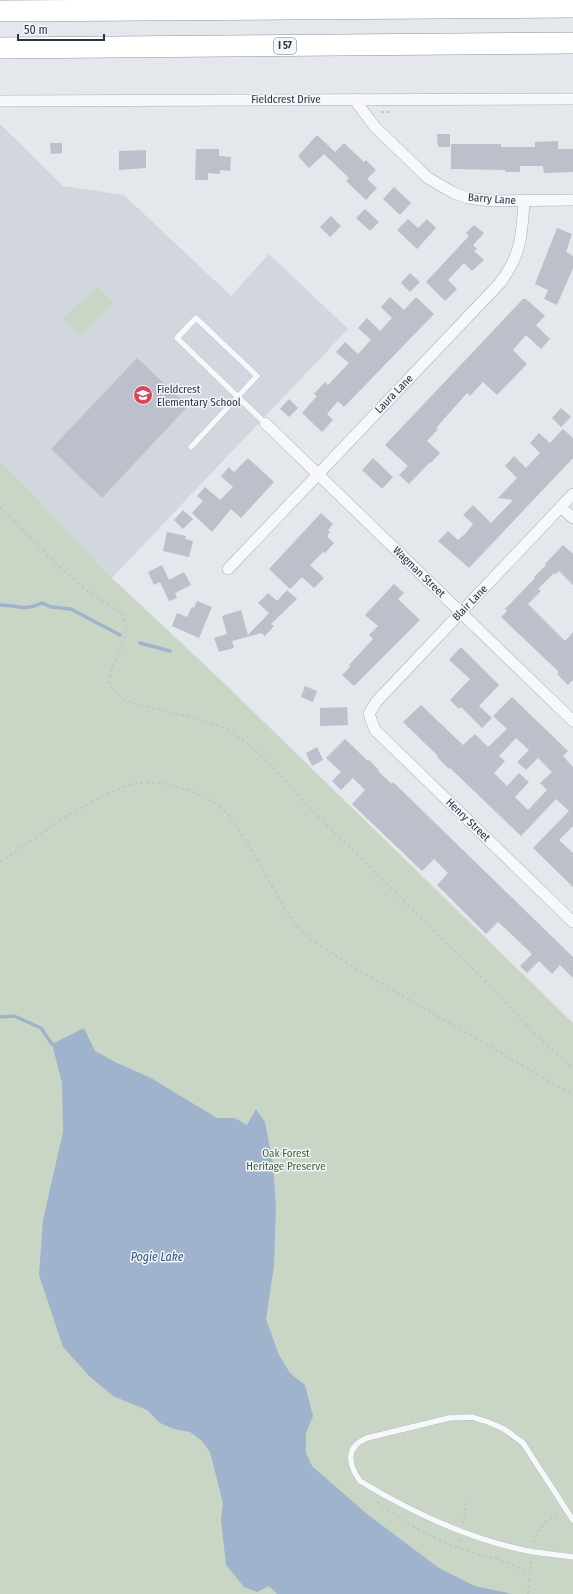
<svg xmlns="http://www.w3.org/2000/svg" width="573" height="1594" font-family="'Fira Sans Condensed',sans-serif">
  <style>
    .built { fill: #d2d6de }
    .green { fill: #c9d6c5 }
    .water { fill: #9fb4cc }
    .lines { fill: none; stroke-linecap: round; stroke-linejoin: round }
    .stream { stroke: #9fb4cc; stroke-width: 3.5 }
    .building { fill: #bbc0ca; fill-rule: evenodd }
    .lane-casing { stroke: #a9aeb7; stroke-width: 6 }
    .street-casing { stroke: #a9aeb7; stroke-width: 12 }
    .highway-casing { stroke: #8b94a3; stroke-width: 22 }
    .path { stroke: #c2c5cb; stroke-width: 2; stroke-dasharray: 3 3; stroke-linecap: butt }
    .lane { stroke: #f7f8fa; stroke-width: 5.5 }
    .street { stroke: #f7f8fa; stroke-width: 11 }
    .highway { stroke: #fff; stroke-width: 21 }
    .labels { text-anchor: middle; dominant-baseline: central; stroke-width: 3; stroke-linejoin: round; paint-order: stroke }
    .shield { fill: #f4f6f9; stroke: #676e7b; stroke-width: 1 }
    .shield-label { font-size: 10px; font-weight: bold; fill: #2b3445 }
    .street-label { font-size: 11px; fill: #2b3445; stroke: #f4f6f9 }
    .poi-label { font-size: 11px; fill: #2b3445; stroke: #f4f6f9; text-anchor: start }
    .park-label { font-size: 11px; fill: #3f6138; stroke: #f4f6f9 }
    .water-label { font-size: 12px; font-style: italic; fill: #34527a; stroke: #f4f6f9 }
  </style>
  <rect width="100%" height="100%" fill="#e4e7ec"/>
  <!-- built -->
  <polygon class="built" points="0,124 63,186 124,195 231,296 269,254 348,329 112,578 22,483 0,462"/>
  <!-- green -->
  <g class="green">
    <polygon points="97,286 114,303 80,337 63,319"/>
    <polygon points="0,462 22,483 112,578 226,685 573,1023 573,1594 0,1594"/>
  </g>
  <!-- water -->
  <polygon class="water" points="84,1028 95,1051 115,1062 151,1078 217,1118 235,1118 247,1125 256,1109 265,1122 273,1164 276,1208 274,1266 266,1319 279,1355 290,1373 305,1385 313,1416 306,1433 306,1453 312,1466 367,1514 439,1568 475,1586 512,1594 277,1594 269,1586 257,1592 244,1587 226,1565 221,1520 223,1503 210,1452 202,1441 190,1432 174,1429 160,1423 147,1410 113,1396 89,1376 63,1347 39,1275 43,1220 63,1132 62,1083 52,1044"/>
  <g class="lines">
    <!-- stream -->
    <g class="stream">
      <path d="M 0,605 C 20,605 21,612 42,603 L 51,607 L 71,609 L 120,635"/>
      <polyline points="140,643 170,651"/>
      <polyline points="0,1017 14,1016 41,1028 52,1044"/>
    </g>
  </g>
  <!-- building -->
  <g class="building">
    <polygon points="437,134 450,134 450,147 438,147"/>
    <polygon points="317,135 335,152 344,143 364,162 366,160 376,170 367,179 377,188 366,200 346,181 349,178 324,154 309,168 298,156"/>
    <polygon points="558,141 558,149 573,149 573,172 544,173 543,166 520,166 520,172 505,172 505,170 451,169 451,144 501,144 501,147 535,147 535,142"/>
    <polygon points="50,143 62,143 62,153 51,154"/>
    <polygon points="196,149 219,149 219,156 231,157 230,171 220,170 220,174 208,173 208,180 195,180"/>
    <polygon points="146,150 146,168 119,170 119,151"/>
    <polygon points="394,187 411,203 400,215 383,199"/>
    <polygon points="365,209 379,222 370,231 356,218"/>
    <polygon points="331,216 341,226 330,237 320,227"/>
    <polygon points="408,219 418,228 427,219 436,228 417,249 397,230"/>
    <polygon points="474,225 484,233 473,245 477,249 474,251 484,260 472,271 464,263 448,280 457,289 445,301 426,282 469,236 466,233"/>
    <polygon points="557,228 572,234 566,252 573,256 573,268 557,305 544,299 548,290 535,284"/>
    <polygon points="410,273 420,282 410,292 401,283"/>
    <polygon points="390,297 404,310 416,297 434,314 344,407 338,401 327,414 333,420 322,432 302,413 317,396 314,394 325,382 328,385 349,363 336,352 345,342 358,354 371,340 358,328 367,318 380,331 392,318 381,307"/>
    <polygon points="523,299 526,299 545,316 536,325 550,339 541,349 526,335 513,350 527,364 497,395 483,382 470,396 467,393 436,428 438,429 427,441 440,453 431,463 430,462 409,484 399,475 408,466 385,445"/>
    <polygon points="137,358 188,406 102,498 51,449"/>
    <polygon points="289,399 298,408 289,417 280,409"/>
    <polygon points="561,408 571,417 561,427 552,418"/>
    <polygon points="563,429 573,438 573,458 469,568 438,541 448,531 458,540 466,533 473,524 463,515 473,505 491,523 513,500 498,498 517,478 505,466 514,456 526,468 540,453 530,443 539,433 550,443"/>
    <polygon points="248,458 274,482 241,518 231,509 212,532 192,513 203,501 197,496 205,487 220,500 233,487 221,476 229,467 234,472"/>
    <polygon points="373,458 393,477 382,489 362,470"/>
    <polygon points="183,510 193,519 183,529 174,520"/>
    <polygon points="321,513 333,524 328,530 330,532 327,536 334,543 325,553 323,552 310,565 324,578 314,588 302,577 290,589 269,569"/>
    <polygon points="167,532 186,536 185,539 193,541 189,557 163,551"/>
    <polygon points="563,545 573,554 573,585 559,571 556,574 554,573 538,589 541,591 528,604 565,641 573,632 573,680 568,685 557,674 559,672 501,617 507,611 505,609 535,578 534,577 546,565 545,564"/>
    <polygon points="162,565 169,580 184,572 191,585 175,593 177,598 169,601 160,582 154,585 148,572"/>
    <polygon points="394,584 404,593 398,599 420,620 354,686 342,675 350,667 349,665 373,639 369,635 378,626 365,615"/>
    <polygon points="287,590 297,599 271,624 274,626 265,636 261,633 232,641 234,648 219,652 214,638 227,634 222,616 241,610 248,635 269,613 258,603 268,593 277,601"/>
    <polygon points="197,601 212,607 199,638 172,626 177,613 187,617 192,607 194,608"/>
    <polygon points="461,647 499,685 479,706 492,718 482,728 461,707 459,709 450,700 470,679 449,660"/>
    <polygon points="305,686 317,691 313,702 301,697"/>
    <path d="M 512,697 L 568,751 L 563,756 L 573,767 L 573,826 L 559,840 L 573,853 L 573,887 L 533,848 L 569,811 L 556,799 L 521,836 L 450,768 L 449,769 L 437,757 L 438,756 L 403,722 L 421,705 L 463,745 L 475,734 L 488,747 L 507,729 L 493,716 ZM 516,738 L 529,750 L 517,762 L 526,770 L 538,758 L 552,772 L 540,783 L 547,790 L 528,810 L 515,797 L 529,782 L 519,773 L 507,786 L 494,773 L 505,761 L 499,756 Z"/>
    <polygon points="347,707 348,725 320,726 320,708"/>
    <polygon points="345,739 368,761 369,760 379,770 378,771 392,784 393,782 573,957 573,978 560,965 552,974 539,961 527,973 520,966 532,954 507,930 498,922 486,934 437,885 448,873 434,859 422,871 352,804 365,790 353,778 341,790 332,781 341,772 326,758"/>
    <polygon points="317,747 323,760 312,766 306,753"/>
  </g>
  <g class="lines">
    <defs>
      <g id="lane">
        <polyline points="191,447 257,376 196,318 177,338 265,423"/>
        <path d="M 573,1520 L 523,1443 L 504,1429 L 488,1422 L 472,1417 L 449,1418 L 367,1438 C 345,1447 348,1464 360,1481 C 413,1513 472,1541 534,1552 C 547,1554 560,1555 573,1557"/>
      </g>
      <g id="street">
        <polyline points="354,99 375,127 428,178 452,192 468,198 491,201 573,200"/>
        <polyline points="0,101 573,99"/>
        <polyline points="265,423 573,721"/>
        <polyline points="573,494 376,702 369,714 375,730 573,922"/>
        <polyline points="561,507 573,518"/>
        <path d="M 228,569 L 499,284 C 521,256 522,236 524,201"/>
      </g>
      <g id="highway">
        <polyline points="0,11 573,7"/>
        <polyline points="0,48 573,43"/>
      </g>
    </defs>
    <!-- lane casing -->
    <use href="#lane" class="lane-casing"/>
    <!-- street casing -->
    <use href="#street" class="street-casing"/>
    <!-- highway casing -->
    <use href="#highway" class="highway-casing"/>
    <!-- path -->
    <g class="path">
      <polyline points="381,112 393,112"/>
      <polyline points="0,507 54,562 85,589 123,615 127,630 123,643 112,667 109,685 123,699 136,704 201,720 224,728 246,742 276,770 306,804 496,992 536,1035 573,1068"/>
      <polyline points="0,862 68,815 108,793 132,784 147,782 160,783 190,790 216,803 228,814 251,849 284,907 296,925 312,940 355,968 573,1095"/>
      <path d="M 377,1502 C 400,1519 424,1534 451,1545 C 477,1556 506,1557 529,1574"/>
      <polyline points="463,1523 467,1499"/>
      <path d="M 533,1543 C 538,1530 546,1518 560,1513"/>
      <polyline points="458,1548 459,1539"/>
      <polyline points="528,1594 531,1559"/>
    </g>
    <!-- lane -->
    <use href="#lane" class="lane"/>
    <!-- street -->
    <use href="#street" class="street"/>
    <!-- highway -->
    <use href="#highway" class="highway"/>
  </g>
  <!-- icons -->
  <defs>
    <symbol id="school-disc" viewBox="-11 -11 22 22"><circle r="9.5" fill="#d1495b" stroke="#f4f6f9"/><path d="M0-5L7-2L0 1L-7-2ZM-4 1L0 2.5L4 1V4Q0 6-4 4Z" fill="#fff"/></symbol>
  </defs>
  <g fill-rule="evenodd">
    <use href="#school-disc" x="132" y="384" width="22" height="22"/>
  </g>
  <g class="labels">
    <!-- shield labels -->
    <rect class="shield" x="274" y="38" width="22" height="16" rx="3"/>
    <g class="shield-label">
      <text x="285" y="46">I 57</text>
    </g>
    <!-- street labels -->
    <g class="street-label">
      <text x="286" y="99">Fieldcrest Drive</text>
      <text transform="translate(492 199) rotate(4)">Barry Lane</text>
      <text transform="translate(394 394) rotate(-46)">Laura Lane</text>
      <text transform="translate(419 572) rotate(44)">Wagman Street</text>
      <text transform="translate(470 603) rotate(-46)">Blair Lane</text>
      <text transform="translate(468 820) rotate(44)">Henry Street</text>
    </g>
    <!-- poi labels -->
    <g class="poi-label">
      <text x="157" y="389">Fieldcrest<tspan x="157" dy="13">Elementary School</tspan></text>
    </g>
    <!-- park labels -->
    <g class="park-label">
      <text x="286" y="1153">Oak Forest<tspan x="286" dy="13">Heritage Preserve</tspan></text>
    </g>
    <!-- water labels -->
    <g class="water-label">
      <text x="157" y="1257">Pogie Lake</text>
    </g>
  </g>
  <!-- scale -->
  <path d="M18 34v6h86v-6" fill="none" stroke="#2b3445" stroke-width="2"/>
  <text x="24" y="34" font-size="12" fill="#2b3445" stroke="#f4f6f9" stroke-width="3" paint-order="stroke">50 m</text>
</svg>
